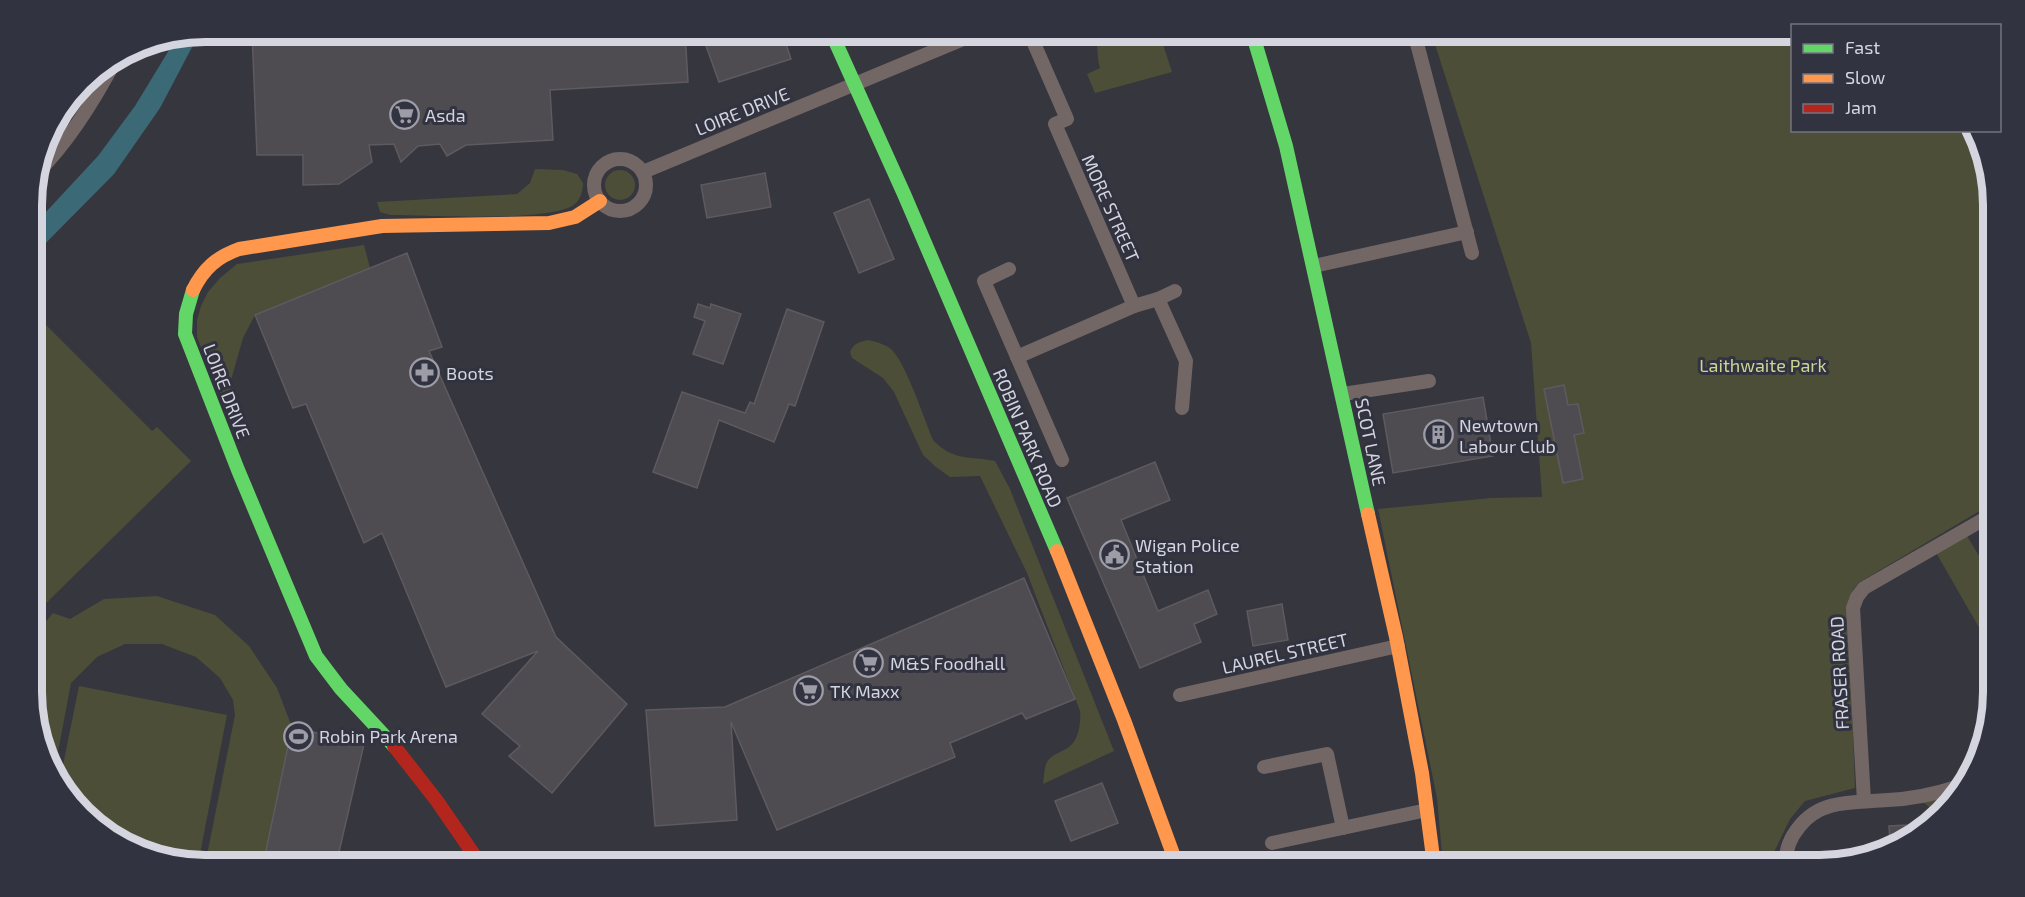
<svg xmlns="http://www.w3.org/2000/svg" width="2025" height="897" font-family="'Exo 2',sans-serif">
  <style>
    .green { fill: #4c4e37 }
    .water { fill: #3c6976 }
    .building { fill: #4f4c51; stroke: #5e5a5f; stroke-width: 1.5 }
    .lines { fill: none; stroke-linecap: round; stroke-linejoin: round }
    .street { stroke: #736766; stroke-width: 14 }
    .fast { stroke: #63d668; stroke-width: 14 }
    .slow { stroke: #ff974d; stroke-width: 14 }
    .jam { stroke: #b3261e; stroke-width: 14 }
    .labels { text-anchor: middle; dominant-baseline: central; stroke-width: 6; stroke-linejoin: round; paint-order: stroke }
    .street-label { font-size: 18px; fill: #d5d5df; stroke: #323341 }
    .poi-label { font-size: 18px; fill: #d5d5df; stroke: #323341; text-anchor: start }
    .park-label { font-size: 18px; fill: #cdd592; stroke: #323341 }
    .rim { fill: none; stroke: #d5d5df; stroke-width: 8 }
  </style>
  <rect width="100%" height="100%" fill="#36363e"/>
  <!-- green -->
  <g class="green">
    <path d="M 1094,32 L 1159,32 L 1172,72 L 1095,93 L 1087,74 L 1100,68 C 1096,56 1099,43 1094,32 Z"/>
    <polygon points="1431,32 1792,32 1792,130 1971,131 1992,182 1993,503 1860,582 1853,590 1848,601 1855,788 1805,801 1790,819 1774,852 1774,865 1443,865 1437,798 1378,509 1491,498 1542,497 1531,343"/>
    <path d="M 535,169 L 563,170 L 577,174 L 583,183 C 583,190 581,198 575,204 C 552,223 425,215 390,215 L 380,212 L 377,202 L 517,194 L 530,183 Z"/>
    <circle cx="620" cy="185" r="15"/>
    <polygon points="364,245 370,268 255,315 243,338 231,380 242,424 229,419 197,337 197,320 201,306 208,292 220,278 237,264"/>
    <polygon points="34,313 152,431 157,427 191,461 33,616 32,314"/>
    <path d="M 868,340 C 877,342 886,344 893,351 C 907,367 924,418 933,440 C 953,461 969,456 995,461 L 1010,489 L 1114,751 L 1043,784 C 1044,778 1044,770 1046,764 C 1050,754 1061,753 1069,747 C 1079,740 1081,722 1080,711 L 1027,573 L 980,476 L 950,477 L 936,467 L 923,455 L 894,392 L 883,378 L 852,358 L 850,352 C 854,343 859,342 868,340 Z"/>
    <polygon points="1964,531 1993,579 1993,652 1934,549"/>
    <polygon points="157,596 215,615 249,646 277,688 292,727 364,744 336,865 205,865 235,715 233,700 220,678 196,657 162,644 125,644 97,657 71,683 55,768 33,715 33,637 53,613 70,619 104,599"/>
    <polygon points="79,686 227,715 198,864 139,852 67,798 60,780"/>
    <polygon points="1957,787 1939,808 1932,809 1916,797"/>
  </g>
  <!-- water -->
  <polygon class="water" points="200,32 160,108 114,174 32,257 32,227 98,156 135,106 177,37"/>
  <!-- building -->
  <g class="building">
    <polygon points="252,32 685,32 688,82 550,90 553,140 466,145 447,156 440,144 418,146 401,162 394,144 369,145 372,162 339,184 303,185 303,155 257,155"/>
    <polygon points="701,32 782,32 791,59 719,82"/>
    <polygon points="765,173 771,207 707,218 701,185"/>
    <polygon points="869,199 894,259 859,273 834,213"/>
    <polygon points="407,253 442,347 429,351 556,637 627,704 552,793 509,756 520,746 482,714 538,651 446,687 382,533 364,543 306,404 293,408 255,315"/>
    <polygon points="698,304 710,308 711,304 741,314 723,364 693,354 705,321 694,317"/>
    <polygon points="787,309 824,322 795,406 789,404 774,442 719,420 697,488 653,472 682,392 745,413 750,402 754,404"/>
    <polygon points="1564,385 1568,405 1578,404 1584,433 1574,435 1583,479 1563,483 1544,389"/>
    <polygon points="1483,397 1493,456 1393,473 1383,414"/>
    <polygon points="1155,462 1170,500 1121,520 1158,611 1208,590 1217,614 1194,624 1201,642 1140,668 1067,498"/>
    <polygon points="1024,578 1075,699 1026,719 1022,713 950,743 955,757 777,830 731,722 737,820 655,826 646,710 725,707"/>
    <polygon points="1282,604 1288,640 1253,646 1247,611"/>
    <polygon points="292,727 364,744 336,865 263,865"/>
    <polygon points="1102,783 1118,823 1071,841 1055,801"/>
    <polygon points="1927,824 1917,836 1901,841 1890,842 1889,826"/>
  </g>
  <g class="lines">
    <!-- street -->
    <g class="street">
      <polyline points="1029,32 1067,119 1055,124 1134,306"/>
      <polyline points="1414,32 1472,253"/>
      <circle cx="620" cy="185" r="26"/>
      <path d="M 38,172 C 70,140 95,99 116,59"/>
      <polyline points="643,172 980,32"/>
      <polyline points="1314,266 1467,232"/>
      <polyline points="1009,269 984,281 1062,460"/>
      <polyline points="1158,299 1186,361 1182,408"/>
      <polyline points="1017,357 1134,306 1158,299 1175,291"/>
      <polyline points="1343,394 1429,381"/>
      <polyline points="1180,695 1398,646"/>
      <polyline points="1264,767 1327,754 1343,828"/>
      <polyline points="1864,801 1853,608 1857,597 1864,588 1993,514"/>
      <polyline points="1272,843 1427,810"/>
      <path d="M 1786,865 C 1785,851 1790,838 1799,827 C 1821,798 1856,803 1888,800 C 1911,799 1935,794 1957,787"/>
    </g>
    <!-- fast -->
    <g class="fast">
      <polyline points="831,32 904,194 1057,551"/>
      <polyline points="1252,32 1286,146 1368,514"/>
      <polyline points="193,290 186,314 185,334 238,470 316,656 341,689 394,746"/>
    </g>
    <!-- slow -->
    <g class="slow">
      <path d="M 193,290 C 204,268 217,257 239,249 L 382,226 L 549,223 L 575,217 L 600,201"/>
      <polyline points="1368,514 1396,637 1422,773 1434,865"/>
      <polyline points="1057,551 1124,720 1177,865"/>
    </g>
    <!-- jam -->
    <polyline class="jam" points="394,746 437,801 481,865"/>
  </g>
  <!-- icons -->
  <defs>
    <symbol id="supermarket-ring" viewBox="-11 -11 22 22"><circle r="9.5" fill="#323341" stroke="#9d9da7" stroke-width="1.5"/><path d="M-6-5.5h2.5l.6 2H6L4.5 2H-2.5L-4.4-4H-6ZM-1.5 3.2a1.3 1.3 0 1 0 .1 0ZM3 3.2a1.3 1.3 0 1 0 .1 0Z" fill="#9d9da7"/></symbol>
    <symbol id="pharmacy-ring" viewBox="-11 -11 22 22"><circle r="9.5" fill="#323341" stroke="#9d9da7" stroke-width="1.5"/><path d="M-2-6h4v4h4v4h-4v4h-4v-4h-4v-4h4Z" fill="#9d9da7"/></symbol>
    <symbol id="building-ring" viewBox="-11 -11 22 22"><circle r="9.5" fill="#323341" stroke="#9d9da7" stroke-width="1.5"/><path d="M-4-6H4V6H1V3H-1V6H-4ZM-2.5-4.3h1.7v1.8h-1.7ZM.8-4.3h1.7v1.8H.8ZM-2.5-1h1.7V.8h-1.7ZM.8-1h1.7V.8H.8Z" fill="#9d9da7"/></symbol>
    <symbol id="civic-ring" viewBox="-11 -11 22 22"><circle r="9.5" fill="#323341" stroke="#9d9da7" stroke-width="1.5"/><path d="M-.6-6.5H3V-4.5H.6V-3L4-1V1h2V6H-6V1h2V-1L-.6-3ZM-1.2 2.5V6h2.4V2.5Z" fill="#9d9da7"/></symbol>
    <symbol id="stadium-ring" viewBox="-11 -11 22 22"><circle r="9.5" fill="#323341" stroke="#9d9da7" stroke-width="1.5"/><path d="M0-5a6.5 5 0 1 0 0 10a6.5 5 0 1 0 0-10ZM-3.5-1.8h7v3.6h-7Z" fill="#9d9da7"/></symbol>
  </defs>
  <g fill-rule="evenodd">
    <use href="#supermarket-ring" x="388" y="98" width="33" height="33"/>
    <use href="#pharmacy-ring" x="408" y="356" width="33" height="33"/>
    <use href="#building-ring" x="1422" y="418" width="33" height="33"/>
    <use href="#civic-ring" x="1098" y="538" width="33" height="33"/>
    <use href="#supermarket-ring" x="852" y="646" width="33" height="33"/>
    <use href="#supermarket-ring" x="792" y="674" width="33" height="33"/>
    <use href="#stadium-ring" x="282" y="720" width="33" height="33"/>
  </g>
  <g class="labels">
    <!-- street labels -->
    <g class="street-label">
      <text transform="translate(742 111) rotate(-22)">LOIRE DRIVE</text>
      <text transform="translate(1111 208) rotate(66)">MORE STREET</text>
      <text transform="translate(227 391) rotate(69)">LOIRE DRIVE</text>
      <text transform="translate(1028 438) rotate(67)">ROBIN PARK ROAD</text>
      <text transform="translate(1371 442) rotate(78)">SCOT LANE</text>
      <text transform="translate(1285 653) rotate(-13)">LAUREL STREET</text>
      <text transform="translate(1839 673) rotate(-93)">FRASER ROAD</text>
    </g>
    <!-- poi labels -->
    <g class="poi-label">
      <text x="425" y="115">Asda</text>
      <text x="446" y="373">Boots</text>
      <text x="1459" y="425">Newtown<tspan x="1459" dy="21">Labour Club</tspan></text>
      <text x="1135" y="545">Wigan Police<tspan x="1135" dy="21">Station</tspan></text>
      <text x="890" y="663">M&amp;S Foodhall</text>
      <text x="830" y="691">TK Maxx</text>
      <text x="319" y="736">Robin Park Arena</text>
    </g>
    <!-- park labels -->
    <g class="park-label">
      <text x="1763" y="365">Laithwaite Park</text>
    </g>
  </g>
  <!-- crop -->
  <path d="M0 0H2025V897H0ZM205 42H1820A163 163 0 0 1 1983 205V692A163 163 0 0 1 1820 855H205A163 163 0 0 1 42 692V205A163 163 0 0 1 205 42Z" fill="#323341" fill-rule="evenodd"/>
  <path class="rim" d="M205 42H1820A163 163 0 0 1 1983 205V692A163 163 0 0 1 1820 855H205A163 163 0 0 1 42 692V205A163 163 0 0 1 205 42Z"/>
  <!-- legend -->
  <rect x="1791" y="24" width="210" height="108" fill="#323341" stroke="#737480" stroke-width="1.5"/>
  <rect x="1803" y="44" width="30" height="9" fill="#63d668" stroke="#737480" stroke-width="1.5"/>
  <text x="1845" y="54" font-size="18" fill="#d5d5df">Fast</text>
  <rect x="1803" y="74" width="30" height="9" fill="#ff974d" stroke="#737480" stroke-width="1.5"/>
  <text x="1845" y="84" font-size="18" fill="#d5d5df">Slow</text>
  <rect x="1803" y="104" width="30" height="9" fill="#b3261e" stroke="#737480" stroke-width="1.5"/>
  <text x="1845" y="114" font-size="18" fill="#d5d5df">Jam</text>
</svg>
